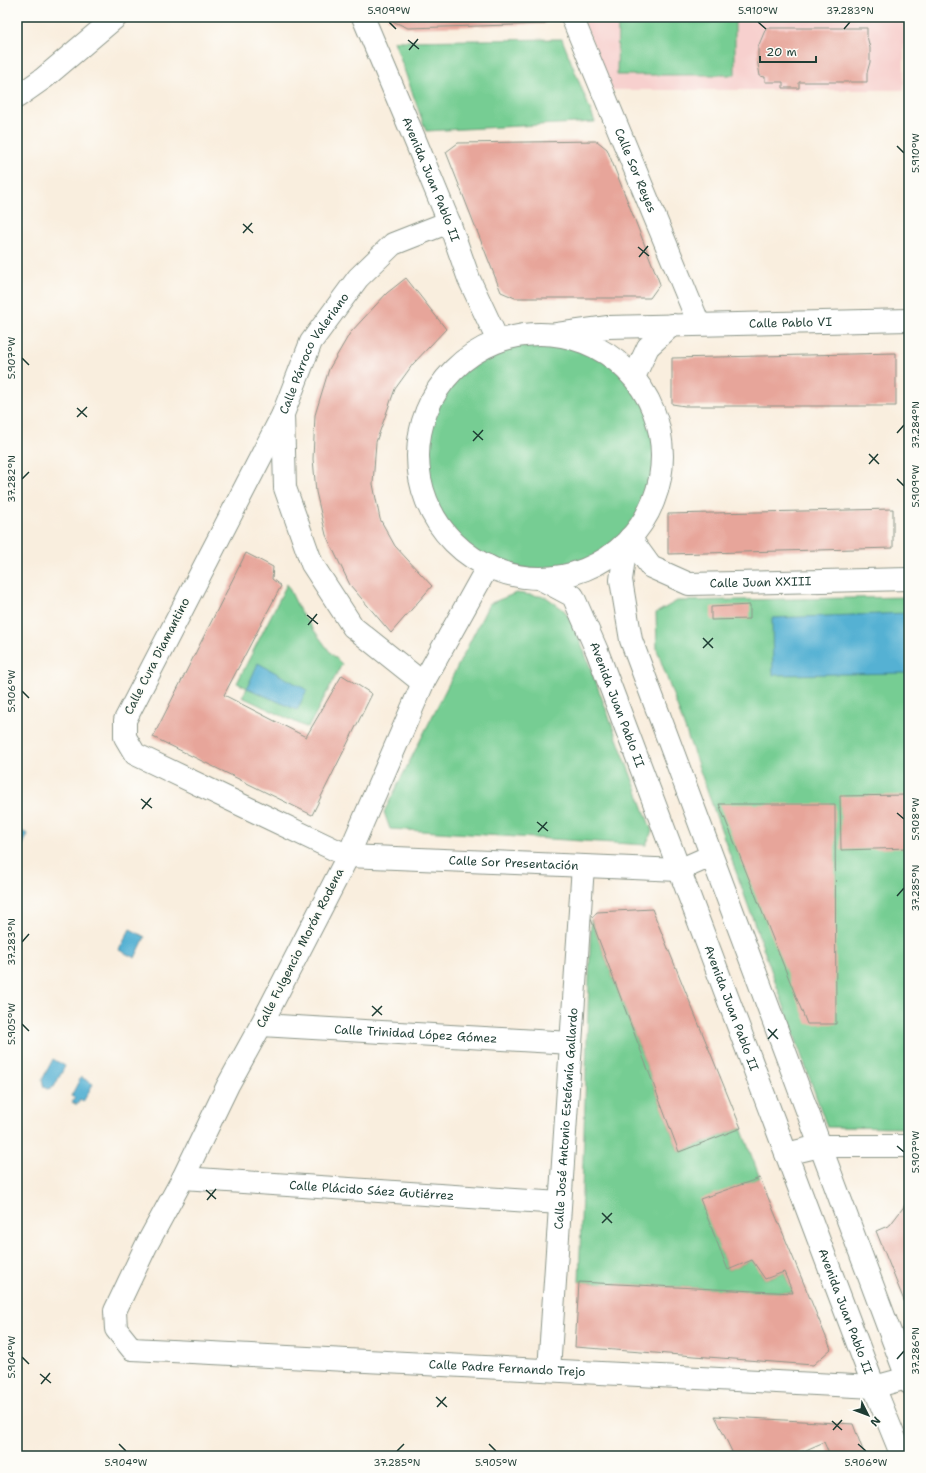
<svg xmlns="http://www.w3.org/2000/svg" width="926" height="1473" font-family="'Shantell Sans',sans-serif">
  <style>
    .built { fill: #f7d0ce }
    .green { fill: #76cd93; stroke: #4a8564 }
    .water { fill: #55b1d3; stroke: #3a7784 }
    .building { fill: #e7a59a }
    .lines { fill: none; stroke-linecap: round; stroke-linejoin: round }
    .minor-casing { stroke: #8c9689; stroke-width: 24 }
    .major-casing { stroke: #8c9689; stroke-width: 24 }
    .minor { stroke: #fff; stroke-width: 22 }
    .major { stroke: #fff; stroke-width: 22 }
    .ticks { fill: none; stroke: #1f3d34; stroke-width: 1.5 }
    .labels { text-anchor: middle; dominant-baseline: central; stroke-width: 3.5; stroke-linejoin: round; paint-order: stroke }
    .street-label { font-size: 12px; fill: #1f3d34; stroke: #fdfcf7 }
    .neatline { fill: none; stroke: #1f3d34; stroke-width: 1.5 }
    .ticks-label { font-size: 10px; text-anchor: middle; fill: #1f3d34 }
  </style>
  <rect width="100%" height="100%" fill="#fdfcf7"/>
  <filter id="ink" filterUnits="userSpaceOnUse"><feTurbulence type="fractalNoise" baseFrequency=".025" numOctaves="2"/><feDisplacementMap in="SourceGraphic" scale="8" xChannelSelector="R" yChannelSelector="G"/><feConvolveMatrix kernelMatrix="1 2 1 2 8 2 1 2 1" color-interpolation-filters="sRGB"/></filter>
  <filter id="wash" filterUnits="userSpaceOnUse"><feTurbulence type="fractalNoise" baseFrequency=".012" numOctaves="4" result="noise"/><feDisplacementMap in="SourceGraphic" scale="16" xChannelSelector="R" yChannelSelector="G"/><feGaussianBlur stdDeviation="0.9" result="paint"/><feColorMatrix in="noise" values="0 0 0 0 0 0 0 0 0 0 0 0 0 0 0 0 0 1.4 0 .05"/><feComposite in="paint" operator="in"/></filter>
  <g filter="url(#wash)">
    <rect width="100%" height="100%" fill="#f9eede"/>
    <!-- built -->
    <polygon class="built" points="582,17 904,17 904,90 612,90"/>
    <!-- green -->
    <g class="green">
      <polygon points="618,17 735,17 735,75 617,75"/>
      <polygon points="562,39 595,122 426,131 394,41"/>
      <circle cx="540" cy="456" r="121"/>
      <polygon points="287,584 300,611 330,652 342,664 308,728 242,697 247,688 237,683"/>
      <polygon points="516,593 546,597 564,610 575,627 652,831 646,845 390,829 384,812 489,604"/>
      <polygon points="909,597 909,1128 827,1127 657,650 656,613 677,601"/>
      <polygon points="591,919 679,1152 741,1128 760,1178 701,1200 728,1270 752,1260 765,1279 784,1272 793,1293 579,1282"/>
    </g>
    <!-- water -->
    <g class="water">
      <polygon points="909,613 909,673 773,675 772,618"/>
      <polygon points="258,663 307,690 297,710 247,688"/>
      <polygon points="17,829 28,834 18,855 17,855"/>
      <polygon points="130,929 145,937 135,958 119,950"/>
      <polygon points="53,1059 65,1066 54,1087 47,1089 44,1087 42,1080"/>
      <polygon points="81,1077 93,1084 83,1102 80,1100 77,1105 72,1102 75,1098 71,1096"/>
    </g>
    <g id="blocks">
      <!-- building -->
      <g class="building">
        <polygon points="387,17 548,17 545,24 408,28 388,19"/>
        <polygon points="766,28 867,28 867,36 870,48 870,62 867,73 867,82 799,82 799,88 783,88 783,82 765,82 765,77 760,76 758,64 758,47"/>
        <polygon points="597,141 607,149 660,284 650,298 515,298 501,292 446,152 458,143"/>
        <polygon points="406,278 446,329 413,364 395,389 376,442 373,484 380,519 395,546 432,586 391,633 350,585 326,535 316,492 313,459 315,415 329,369 350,333 387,293"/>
        <polygon points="896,353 896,406 685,406 672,404 672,358"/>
        <polygon points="893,509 893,548 668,554 668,514"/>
        <polygon points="246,553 273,567 272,579 281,586 224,695 306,737 342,675 372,694 312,815 153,737"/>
        <polygon points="750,605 750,619 711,620 711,607"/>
        <polygon points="909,795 909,848 841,850 840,796"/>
        <polygon points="719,804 835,804 836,1024 807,1024"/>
        <polygon points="652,909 741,1128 679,1152 591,919 597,912"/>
        <polygon points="760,1178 831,1349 813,1365 575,1347 579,1282 793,1293 784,1272 765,1279 752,1260 728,1270 700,1199"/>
        <polygon points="909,1200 909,1313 876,1231 890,1225"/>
        <polygon points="715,1416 853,1424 865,1456 830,1456 824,1442 797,1454 798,1456 734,1456"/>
      </g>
    </g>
  </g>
  <g filter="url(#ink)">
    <use href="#blocks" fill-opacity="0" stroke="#8c9689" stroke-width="1"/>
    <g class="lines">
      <defs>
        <g id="minor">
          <path id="s1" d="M 572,17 L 699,324"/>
          <polyline points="17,97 44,78 116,17"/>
          <path id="s2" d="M 557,334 L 608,327 L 909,320"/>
          <polyline points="634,377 648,347 672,325"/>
          <path id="s3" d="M 283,414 L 125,720 L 125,737 L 135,754 L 348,856 L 679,870 L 711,856"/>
          <path id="s4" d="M 630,538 L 651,567 L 689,584 L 909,579"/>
          <path id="s5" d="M 488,566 L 423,683 L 348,856 L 261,1025 L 228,1085 L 183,1178 L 146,1246 L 115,1311 L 116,1329 L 132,1349 L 874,1387 L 907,1378"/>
          <path id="s6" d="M 423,683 L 353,627 L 312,564 L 285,488 L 283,414 L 311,342 L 358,278 L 393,244 L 449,222"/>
          <path id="s7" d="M 261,1025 L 571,1043"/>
          <polyline points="786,1154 820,1146 909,1146"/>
          <path id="s8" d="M 183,1178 L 560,1203"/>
          <path id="s9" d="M 549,1370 L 583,866"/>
        </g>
        <g id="major">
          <path id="s10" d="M 363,17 L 413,135 L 449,222 L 469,279 L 498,341"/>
          <circle cx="540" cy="456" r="122"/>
          <polyline points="626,543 621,580 631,640 909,1383"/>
          <path id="s11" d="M 539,578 L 573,596 L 597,651 L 874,1387 L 902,1456"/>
        </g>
      </defs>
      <!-- minor casing -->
      <use href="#minor" class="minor-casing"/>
      <!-- major casing -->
      <use href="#major" class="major-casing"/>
      <!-- minor -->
      <use href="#minor" class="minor"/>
      <!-- major -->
      <use href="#major" class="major"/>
    </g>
  </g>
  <!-- ticks -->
  <path class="ticks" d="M 389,22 L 396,29M 758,22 L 766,29M 844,29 L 850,22M 408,40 L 419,49M 409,50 L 418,39M 897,146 L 904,153M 243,224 L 253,233M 243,233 L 252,223M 638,247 L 649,256M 639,257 L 648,246M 22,358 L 29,365M 77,408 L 87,417M 77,417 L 87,407M 473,431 L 483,440M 897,433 L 904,425M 473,441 L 483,430M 869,454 L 879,464M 869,464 L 878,454M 22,479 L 29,472M 897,479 L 904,486M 307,615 L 318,624M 308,625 L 317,614M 703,638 L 713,648M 703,648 L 713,638M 22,691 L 29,698M 141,799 L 152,808M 142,809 L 151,798M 897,813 L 904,819M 537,822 L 548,831M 538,832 L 547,822M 897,896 L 904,888M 22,942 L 29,934M 372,1006 L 382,1015M 372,1016 L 382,1006M 22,1024 L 29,1031M 768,1029 L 778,1039M 768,1039 L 777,1029M 897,1146 L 904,1152M 206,1190 L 216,1199M 207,1200 L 216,1189M 602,1213 L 612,1223M 602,1223 L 612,1213M 22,1357 L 29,1364M 897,1359 L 904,1351M 40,1374 L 51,1383M 41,1384 L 50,1373M 436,1397 L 447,1407M 437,1407 L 446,1397M 832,1421 L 842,1430M 833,1430 L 842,1420M 119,1444 L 126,1451M 489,1444 L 496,1451M 858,1444 L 866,1451M 397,1451 L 404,1444"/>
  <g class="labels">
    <!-- street labels -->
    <g class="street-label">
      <text stroke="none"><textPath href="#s1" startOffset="166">Calle Sor Reyes</textPath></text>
      <text stroke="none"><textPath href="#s10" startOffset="176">Avenida Juan Pablo II</textPath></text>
      <text stroke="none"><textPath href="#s2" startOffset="234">Calle Pablo VI</textPath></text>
      <text stroke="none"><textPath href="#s6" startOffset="388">Calle Párroco Valeriano</textPath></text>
      <text stroke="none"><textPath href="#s4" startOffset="149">Calle Juan XXIII</textPath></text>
      <text transform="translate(157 656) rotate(-63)">Calle Cura Diamantino</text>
      <text stroke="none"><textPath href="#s11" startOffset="156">Avenida Juan Pablo II</textPath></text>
      <text stroke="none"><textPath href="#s3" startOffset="783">Calle Sor Presentación</textPath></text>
      <text transform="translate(300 948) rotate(-63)">Calle Fulgencio Morón Rodena</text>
      <text stroke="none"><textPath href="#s11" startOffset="480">Avenida Juan Pablo II</textPath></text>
      <text stroke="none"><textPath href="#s7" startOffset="155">Calle Trinidad López Gómez</textPath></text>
      <text stroke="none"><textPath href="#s9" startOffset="252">Calle José Antonio Estefanía Gallardo</textPath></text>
      <text stroke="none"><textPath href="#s8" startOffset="189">Calle Plácido Sáez Gutiérrez</textPath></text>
      <text stroke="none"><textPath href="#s11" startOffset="804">Avenida Juan Pablo II</textPath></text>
      <text stroke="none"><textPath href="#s5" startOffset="1253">Calle Padre Fernando Trejo</textPath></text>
    </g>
  </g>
  <!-- margin -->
  <rect width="926" height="1473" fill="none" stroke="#fdfcf7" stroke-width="44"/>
  <!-- north arrow -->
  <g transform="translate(868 1415) rotate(132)" stroke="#fdfcf7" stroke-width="3" paint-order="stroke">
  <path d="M0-3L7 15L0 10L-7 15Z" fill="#1f3d34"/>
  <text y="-6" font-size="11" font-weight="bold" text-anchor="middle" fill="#1f3d34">N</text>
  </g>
  <!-- scale -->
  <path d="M760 56v6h56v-6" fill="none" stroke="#1f3d34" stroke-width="2"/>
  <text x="766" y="56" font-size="12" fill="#1f3d34" stroke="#fdfcf7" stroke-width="3" paint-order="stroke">20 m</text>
  <rect x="22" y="22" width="882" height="1429" class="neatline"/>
  <g class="ticks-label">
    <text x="389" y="14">5.909°W</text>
    <text x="758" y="14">5.910°W</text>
    <text x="850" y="14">37.283°N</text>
    <text transform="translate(915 153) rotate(-90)" y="4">5.910°W</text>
    <text transform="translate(11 358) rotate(-90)" y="4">5.907°W</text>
    <text transform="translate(915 425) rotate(-90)" y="4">37.284°N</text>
    <text transform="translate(11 479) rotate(-90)" y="4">37.282°N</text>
    <text transform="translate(915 486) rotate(-90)" y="4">5.909°W</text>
    <text transform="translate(11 691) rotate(-90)" y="4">5.906°W</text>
    <text transform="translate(915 819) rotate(-90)" y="4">5.908°W</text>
    <text transform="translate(915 888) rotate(-90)" y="4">37.285°N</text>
    <text transform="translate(11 942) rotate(-90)" y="4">37.283°N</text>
    <text transform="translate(11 1024) rotate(-90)" y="4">5.905°W</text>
    <text transform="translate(915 1152) rotate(-90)" y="4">5.907°W</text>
    <text transform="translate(915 1351) rotate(-90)" y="4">37.286°N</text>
    <text transform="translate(11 1357) rotate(-90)" y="4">5.904°W</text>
    <text x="126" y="1466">5.904°W</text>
    <text x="397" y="1466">37.285°N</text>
    <text x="496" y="1466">5.905°W</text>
    <text x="866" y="1466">5.906°W</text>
  </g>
</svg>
